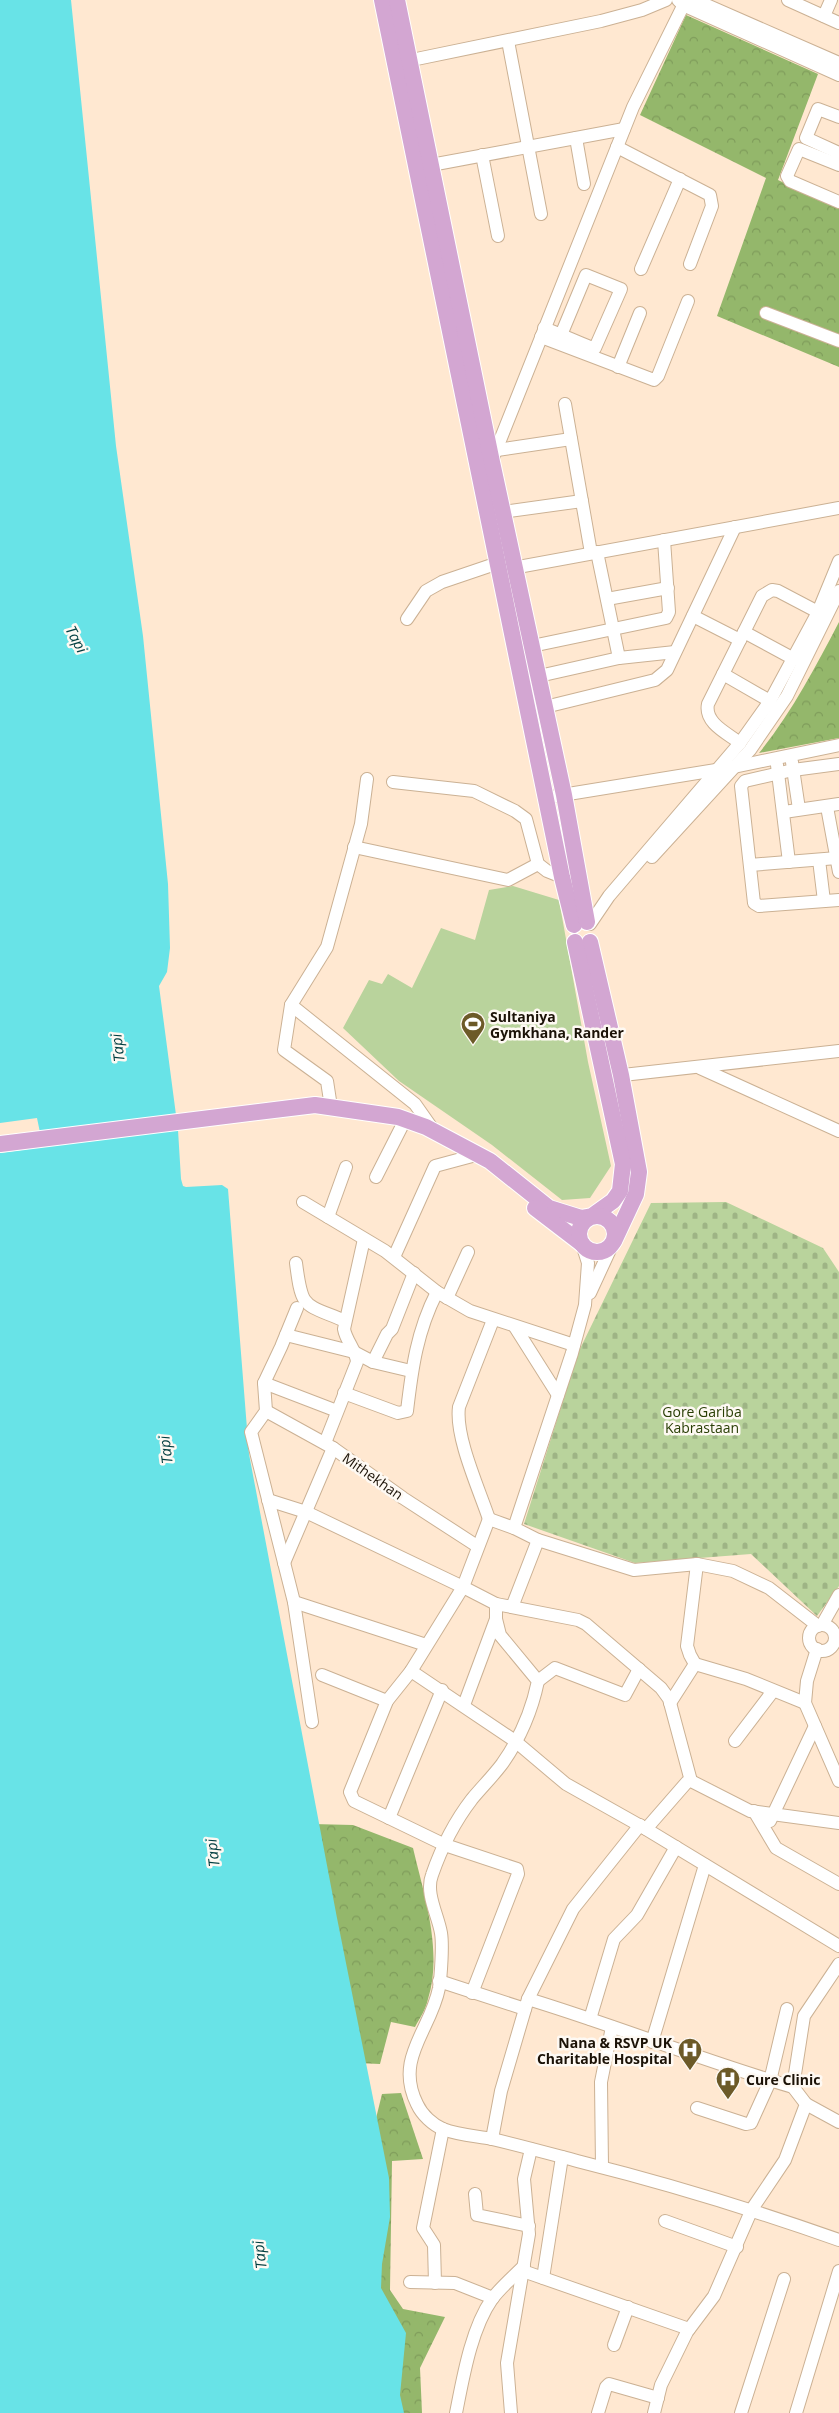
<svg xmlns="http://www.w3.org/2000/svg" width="839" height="2413" font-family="'Open Sans',sans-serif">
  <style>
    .forest { fill: url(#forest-crowns) }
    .cemetery { fill: url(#cemetery-stones) }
    .pitch { fill: #b9d39c }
    .water { fill: #68e3e7 }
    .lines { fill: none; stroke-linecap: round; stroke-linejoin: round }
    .minor-casing { stroke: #cbb194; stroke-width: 14 }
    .major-casing { stroke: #fff; stroke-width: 18 }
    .minor { stroke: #fff; stroke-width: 12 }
    .major { stroke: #d3a6d2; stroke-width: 16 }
    .labels { text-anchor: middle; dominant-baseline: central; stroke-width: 5; stroke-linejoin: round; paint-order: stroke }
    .poi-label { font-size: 14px; font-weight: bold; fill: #1b1207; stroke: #fef9f3; text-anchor: start }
    .park-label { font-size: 14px; fill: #2a3f06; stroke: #fef9f3 }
    .street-label { font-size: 14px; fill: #1b1207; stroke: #fef9f3 }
    .water-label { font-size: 15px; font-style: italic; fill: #003e40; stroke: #fef9f3 }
  </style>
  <defs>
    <pattern id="forest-crowns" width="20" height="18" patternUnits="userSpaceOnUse" patternTransform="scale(1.25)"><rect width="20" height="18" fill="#94b76b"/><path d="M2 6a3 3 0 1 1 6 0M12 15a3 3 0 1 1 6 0" fill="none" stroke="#7f9c5b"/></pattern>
    <pattern id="cemetery-stones" width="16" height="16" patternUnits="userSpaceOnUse" patternTransform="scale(1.25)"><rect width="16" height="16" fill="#b9d39c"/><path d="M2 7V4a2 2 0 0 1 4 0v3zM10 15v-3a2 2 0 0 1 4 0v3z" fill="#9eb485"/></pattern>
  </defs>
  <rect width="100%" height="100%" fill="#ffe8d1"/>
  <!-- forest -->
  <g class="forest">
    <polygon points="686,15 818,74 778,180 839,209 839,367 717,316 766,178 640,115"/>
    <path d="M 839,622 L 839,738 L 759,753 C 792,712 815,668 839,622 Z"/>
    <path d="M 312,1824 L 353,1825 L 413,1848 C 424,1895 443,1951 428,1999 C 426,2009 420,2018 415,2027 L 391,2022 L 380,2064 L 357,2063 Z"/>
    <polygon points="401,2093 423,2159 392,2161 390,2290 403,2309 445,2317 420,2368 422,2413 401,2413 358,2282 364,2167 382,2094"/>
  </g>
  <!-- cemetery -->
  <polygon class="cemetery" points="726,1202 823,1248 839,1272 839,1586 817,1616 751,1554 635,1563 524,1524 578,1353 651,1203"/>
  <!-- pitch -->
  <polygon class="pitch" points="513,886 559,900 588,1062 611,1166 590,1198 562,1200 492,1145 399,1081 343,1028 369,980 382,984 388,974 412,988 441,928 475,940 489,890"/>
  <!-- water -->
  <polygon class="water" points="0,0 71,0 116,446 143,636 168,884 170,948 167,972 159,986 178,1130 181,1179 183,1186 186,1187 222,1185 228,1189 249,1454 337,1918 389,2178 390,2217 382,2264 381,2288 406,2333 400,2395 404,2413 0,2413 0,1153 43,1147 37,1118 0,1123"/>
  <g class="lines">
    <defs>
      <g id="minor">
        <polyline points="678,0 683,5 839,75"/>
        <polyline points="695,0 839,63"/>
        <polyline points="788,0 839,23"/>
        <polyline points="824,16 831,0"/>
        <polyline points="508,41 541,214"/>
        <polyline points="402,62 601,21 642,10 666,0"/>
        <polyline points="839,117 818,109 806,138 839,153"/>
        <polyline points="576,138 584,184"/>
        <polyline points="617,147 710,195 712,206 690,264"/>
        <polyline points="482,155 498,236"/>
        <polyline points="431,165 624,129"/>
        <polyline points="839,165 799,149 787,176 790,181 839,202"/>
        <polyline points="641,269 680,179"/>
        <polyline points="766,313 839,341"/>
        <path d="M 544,328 C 560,334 575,341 590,347 L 595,348 L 621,289 L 586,275 L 561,335"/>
        <polyline points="541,337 654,380 658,376 688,301"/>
        <polyline points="618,367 640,313"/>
        <polyline points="565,404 591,553"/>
        <polyline points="497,450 571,439"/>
        <polyline points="491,463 633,107 686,0"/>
        <polyline points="503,512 582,501"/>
        <polyline points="597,552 619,658"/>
        <polyline points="507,569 839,508"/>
        <polyline points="607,599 668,588"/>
        <polyline points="693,616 740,640"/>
        <polyline points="407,619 426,591 442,582 498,563"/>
        <polyline points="744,632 794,659"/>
        <polyline points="532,646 666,618 669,612 664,540"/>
        <polyline points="723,674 770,701"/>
        <polyline points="539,676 619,658 675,652"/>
        <polyline points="545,707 655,680 667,670 735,527"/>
        <path d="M 740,743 C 727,733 704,723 708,704 L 762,596 L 772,590 L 778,591 L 818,612"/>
        <polyline points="792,762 799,809"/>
        <polyline points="839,764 793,770 745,781 741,786 754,903 759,906 839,900"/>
        <polyline points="777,765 789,862"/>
        <polyline points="393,782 474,791 515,811 526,819 538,864 547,871 562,877"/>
        <polyline points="556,796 734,767 839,745"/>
        <polyline points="827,807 839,872"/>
        <polyline points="784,812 839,804"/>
        <polyline points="354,847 508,880 538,864"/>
        <polyline points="652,857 750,750 787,696 839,591"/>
        <polyline points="819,860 824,901"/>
        <polyline points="750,865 837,858"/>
        <polyline points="590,924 609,896 740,743 770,701 818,612 839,561"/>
        <polyline points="291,1005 415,1104 434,1131"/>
        <polyline points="700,1068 839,1131"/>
        <polyline points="605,1077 839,1051"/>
        <polyline points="331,1107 327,1081 284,1050 291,1005 327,947 361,824 367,779"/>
        <polyline points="376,1177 405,1120"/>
        <polyline points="303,1202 385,1251 437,1292 470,1311 574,1345"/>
        <polyline points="328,1217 346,1167"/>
        <polyline points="582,1244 588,1263 585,1305 572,1353 514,1528 538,1540 634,1570 697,1564 733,1571 769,1588 818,1626"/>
        <polyline points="394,1257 435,1166 476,1155"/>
        <path d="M 296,1263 C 302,1310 303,1303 345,1321"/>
        <polyline points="590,1293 614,1241"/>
        <polyline points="447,1298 468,1252"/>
        <polyline points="297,1308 281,1347 264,1383 266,1411 251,1432 294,1602 312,1722"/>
        <polyline points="515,1327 558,1395"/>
        <polyline points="286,1335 354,1352 373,1362 411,1371"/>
        <polyline points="373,1362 387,1334 392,1329 414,1273"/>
        <polyline points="264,1383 337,1411"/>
        <path d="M 344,1393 L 398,1413 L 407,1411 C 412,1368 417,1331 437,1292"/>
        <polyline points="266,1411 333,1448 403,1498 477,1546"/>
        <path d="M 325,1443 L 357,1362 C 356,1350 346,1341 344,1329 L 364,1239"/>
        <polyline points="268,1500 306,1512 463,1587 411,1671 387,1701 350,1792 354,1801 445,1845 517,1869 518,1874 472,1993"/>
        <path d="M 489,1519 C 479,1489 455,1437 459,1407 L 493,1320"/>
        <path d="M 514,1528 L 489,1519 L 463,1587 L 496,1604 L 496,1619 L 500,1635 L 538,1681 C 532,1710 519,1740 502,1764 C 493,1776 482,1787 472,1799 C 455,1821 441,1849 432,1875 C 425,1893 438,1915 441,1933 C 443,1945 441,1975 439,1988 C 431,2030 394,2058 417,2104 C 422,2115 433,2125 443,2129 C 458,2135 476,2136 492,2139 C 522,2146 551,2154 581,2162 C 669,2184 754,2210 839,2240"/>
        <polyline points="284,1563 333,1448"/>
        <polyline points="697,1564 687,1646 690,1655 695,1664 746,1679 805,1703"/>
        <polyline points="294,1602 426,1645"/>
        <polyline points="496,1604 578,1620 586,1624 661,1688 669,1699 691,1781"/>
        <polyline points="512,1607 538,1540"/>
        <polyline points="822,1625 839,1595"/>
        <circle cx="822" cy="1638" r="13"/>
        <polyline points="817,1649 807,1681 805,1703 839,1781"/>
        <polyline points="411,1671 515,1741 566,1784 646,1829 839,1946"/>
        <polyline points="322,1675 387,1701"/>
        <polyline points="538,1681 555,1668 625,1695 639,1669"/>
        <polyline points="670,1703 695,1664"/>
        <polyline points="464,1705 496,1619"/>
        <polyline points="735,1741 773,1691"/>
        <polyline points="754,1811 776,1848 839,1884"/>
        <polyline points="389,1818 442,1690"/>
        <polyline points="770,1821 815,1726"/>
        <polyline points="646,1829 687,1782 691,1781 750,1811 839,1823"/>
        <polyline points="439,1981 525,2009"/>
        <path d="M 528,1999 C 617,2026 703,2061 793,2087"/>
        <polyline points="590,2019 614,1939 637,1915 676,1847"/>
        <polyline points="652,2042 705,1865"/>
        <polyline points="806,2104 839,2122"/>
        <polyline points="697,2108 746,2124 751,2123 770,2081 787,2009"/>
        <polyline points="492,2139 501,2091 528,1999 573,1909 640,1825"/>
        <polyline points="602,2167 601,2082 612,2027"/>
        <polyline points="475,2194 477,2215 529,2226"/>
        <polyline points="665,2221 737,2247"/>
        <polyline points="523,2271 689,2329"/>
        <polyline points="543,2278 562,2157"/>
        <polyline points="410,2282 455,2283 493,2298"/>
        <polyline points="435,2283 434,2245 423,2228 443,2129"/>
        <polyline points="614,2345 628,2307"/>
        <path d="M 456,2413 C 463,2378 471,2329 492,2299 C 501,2287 513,2277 524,2266"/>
        <polyline points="511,2413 507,2363 529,2234 524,2179 531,2149"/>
        <polyline points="598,2413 606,2387 609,2384 658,2398"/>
        <polyline points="654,2413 661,2385 687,2332 714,2296 752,2209 785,2160 806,2104 793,2087 804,2016 839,1964"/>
        <polyline points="741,2413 784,2279"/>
        <polyline points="796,2413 839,2271"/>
      </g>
      <g id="major">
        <polyline points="382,0 562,877 574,925"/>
        <polyline points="397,0 492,462 564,795 587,922"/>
        <polyline points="590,942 621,1075 639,1172 636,1194 614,1241"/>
        <polyline points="0,1144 315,1105 398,1117 426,1127 490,1161 549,1208 581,1218 592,1216 613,1201 620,1191 623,1164 575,942"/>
        <polyline points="535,1208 582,1244"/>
        <circle cx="597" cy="1234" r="18"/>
      </g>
    </defs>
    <!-- minor casing -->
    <use href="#minor" class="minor-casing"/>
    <!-- major casing -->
    <use href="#major" class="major-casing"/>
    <!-- minor -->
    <use href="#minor" class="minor"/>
    <!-- major -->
    <use href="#major" class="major"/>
  </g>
  <!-- icons -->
  <defs>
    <symbol id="stadium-pin" viewBox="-11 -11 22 30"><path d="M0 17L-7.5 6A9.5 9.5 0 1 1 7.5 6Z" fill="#6c5a28" stroke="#fef9f3"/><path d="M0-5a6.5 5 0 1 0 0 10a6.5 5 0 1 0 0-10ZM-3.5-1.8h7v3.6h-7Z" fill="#fff"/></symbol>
    <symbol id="hospital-pin" viewBox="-11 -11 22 30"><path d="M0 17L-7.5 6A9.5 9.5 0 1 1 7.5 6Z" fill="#6c5a28" stroke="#fef9f3"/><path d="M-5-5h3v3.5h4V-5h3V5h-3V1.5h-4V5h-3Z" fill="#fff"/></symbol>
  </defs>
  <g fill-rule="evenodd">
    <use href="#stadium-pin" x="459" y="1010" width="28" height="38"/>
    <use href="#hospital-pin" x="676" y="2036" width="28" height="38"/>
    <use href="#hospital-pin" x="714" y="2065" width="28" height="38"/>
  </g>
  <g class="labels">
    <!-- poi labels -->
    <g class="poi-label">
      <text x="490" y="1016">Sultaniya<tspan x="490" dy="16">Gymkhana, Rander</tspan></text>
      <text x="672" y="2042" text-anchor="end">Nana &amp; RSVP UK<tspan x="672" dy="16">Charitable Hospital</tspan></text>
      <text x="746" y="2079">Cure Clinic</text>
    </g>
    <!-- park labels -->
    <g class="park-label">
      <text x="702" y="1411">Gore Gariba<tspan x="702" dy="16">Kabrastaan</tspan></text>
    </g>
    <!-- street labels -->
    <g class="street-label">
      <text transform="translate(373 1476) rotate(35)">Mithekhan</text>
    </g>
    <!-- water labels -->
    <g class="water-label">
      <text transform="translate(77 639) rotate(62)">Tapi</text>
      <text transform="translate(117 1048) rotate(-97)">Tapi</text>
      <text transform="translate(165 1450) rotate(-97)">Tapi</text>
      <text transform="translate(212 1853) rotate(-97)">Tapi</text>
      <text transform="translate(259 2255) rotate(-97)">Tapi</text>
    </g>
  </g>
</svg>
